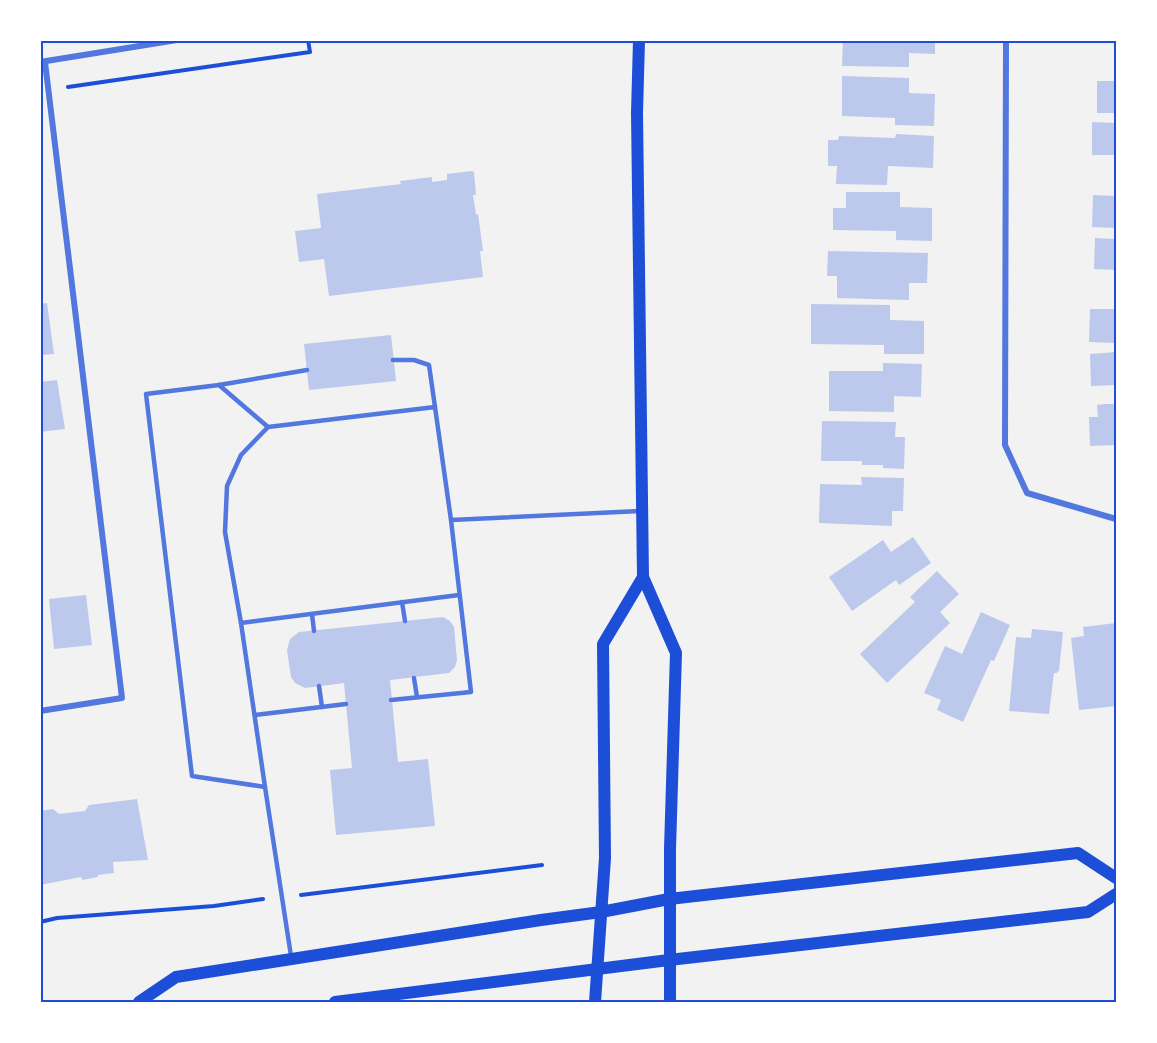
<svg xmlns="http://www.w3.org/2000/svg" width="1157" height="1043" font-family="'Public Sans',sans-serif">
  <style>
    .building { fill: #bdc9ec }
    .lines { fill: none; stroke-linecap: round; stroke-linejoin: round }
    .path { stroke: #1d4ed8; stroke-width: 4 }
    .service { stroke: #5277de; stroke-width: 4.5 }
    .minor { stroke: #5277de; stroke-width: 6 }
    .secondary { stroke: #1d4ed8; stroke-width: 12 }
    .neatline { fill: none; stroke: #1d4ed8; stroke-width: 2 }
  </style>
  <rect width="100%" height="100%" fill="#f2f2f2"/>
  <!-- building -->
  <g class="building">
    <polygon points="843,40 935,40 935,54 909,53 909,67 842,66"/>
    <polygon points="842,76 909,78 909,93 935,94 934,126 895,125 895,118 842,116"/>
    <rect x="1097" y="81" width="19" height="32"/>
    <polygon points="1092,122 1116,123 1116,155 1092,155"/>
    <polygon points="896,134 934,136 933,168 888,166 887,185 836,184 837,166 828,166 828,140 838,140 839,136 895,138"/>
    <polygon points="472,171 474,172 476,195 473,195 476,215 478,214 483,251 480,251 483,277 329,296 324,259 299,262 295,231 321,228 317,194 401,184 400,181 432,177 432,182 447,180 447,174"/>
    <polygon points="846,192 900,192 900,207 932,208 932,241 896,240 896,231 833,230 833,208 846,208"/>
    <polygon points="1093,195 1116,196 1116,228 1092,227"/>
    <polygon points="1095,238 1116,239 1116,270 1094,269"/>
    <polygon points="828,251 928,253 927,283 909,283 909,300 837,298 837,276 827,276"/>
    <polygon points="1115,301 1116,301 1116,343 1089,342 1090,309 1114,309"/>
    <polygon points="47,303 54,354 40,355 40,304"/>
    <polygon points="811,304 890,305 890,320 924,321 924,354 884,354 884,345 811,344"/>
    <polygon points="391,335 396,381 309,390 304,344"/>
    <polygon points="1116,352 1116,385 1091,386 1090,354"/>
    <polygon points="883,363 922,364 921,397 894,396 894,412 829,411 829,371 883,371"/>
    <polygon points="57,380 65,429 40,432 40,382"/>
    <polygon points="1105,404 1116,404 1116,445 1090,446 1089,417 1098,417 1097,405"/>
    <polygon points="822,421 896,422 895,437 905,437 904,469 883,468 883,465 862,465 862,461 821,461"/>
    <polygon points="861,477 904,478 903,511 892,511 892,526 819,523 820,484 862,485"/>
    <polygon points="913,537 931,563 899,585 896,580 852,611 829,577 883,540 891,552"/>
    <polygon points="937,571 959,594 940,612 950,623 887,683 860,654 915,602 910,597"/>
    <polygon points="86,595 92,645 54,649 49,599"/>
    <polygon points="981,612 1010,625 994,661 991,660 963,722 937,710 941,700 924,693 945,646 962,654"/>
    <polygon points="443,617 450,621 454,627 457,660 455,667 449,673 390,680 398,762 428,759 435,826 336,835 330,770 352,768 344,683 305,688 295,683 291,677 287,650 290,639 299,632"/>
    <polygon points="1116,623 1116,664 1114,665 1116,688 1116,706 1079,710 1071,638 1084,636 1083,627"/>
    <polygon points="1032,629 1063,632 1059,671 1057,672 1057,673 1054,673 1049,714 1009,711 1016,637 1031,638"/>
    <polygon points="137,799 148,860 113,862 114,873 98,875 98,877 82,880 81,877 40,885 40,811 53,809 59,814 85,811 89,805"/>
  </g>
  <g class="lines">
    <!-- path -->
    <g class="path">
      <polyline points="68,87 310,52 308,40"/>
      <polyline points="301,895 542,865"/>
      <polyline points="40,922 57,918 214,906 263,899"/>
    </g>
    <!-- service -->
    <g class="service">
      <polyline points="393,360 414,360 429,365 435,407"/>
      <polyline points="219,385 268,427"/>
      <polyline points="402,602 405,621"/>
      <polyline points="312,614 314,631"/>
      <polyline points="241,623 459,595"/>
      <polyline points="414,678 417,697"/>
      <polyline points="319,686 322,707"/>
      <polyline points="391,700 471,692 451,520"/>
      <polyline points="255,715 346,704"/>
      <polyline points="265,787 192,776 146,394 219,385 307,370"/>
      <polyline points="291,956 265,787 241,623 225,532 227,486 241,455 268,427 435,407 451,520 640,511"/>
    </g>
    <!-- minor -->
    <g class="minor">
      <polyline points="1006,40 1005,445 1027,493 1116,519"/>
      <polyline points="40,62 177,40"/>
      <polyline points="40,711 122,698 45,62"/>
    </g>
    <!-- secondary -->
    <g class="secondary">
      <polyline points="639,40 637,113 643,577 676,653 670,849 670,1002"/>
      <polyline points="139,1002 176,977 541,920 601,912 669,899 1078,853 1116,878"/>
      <polyline points="335,1002 669,960 1088,912 1116,894"/>
      <polyline points="595,1002 605,858 603,644 643,577"/>
    </g>
  </g>
  <!-- border -->
  <rect width="1157" height="1043" fill="none" stroke="#ffffff" stroke-width="84"/>
  <rect x="42" y="42" width="1073" height="959" class="neatline"/>
</svg>
